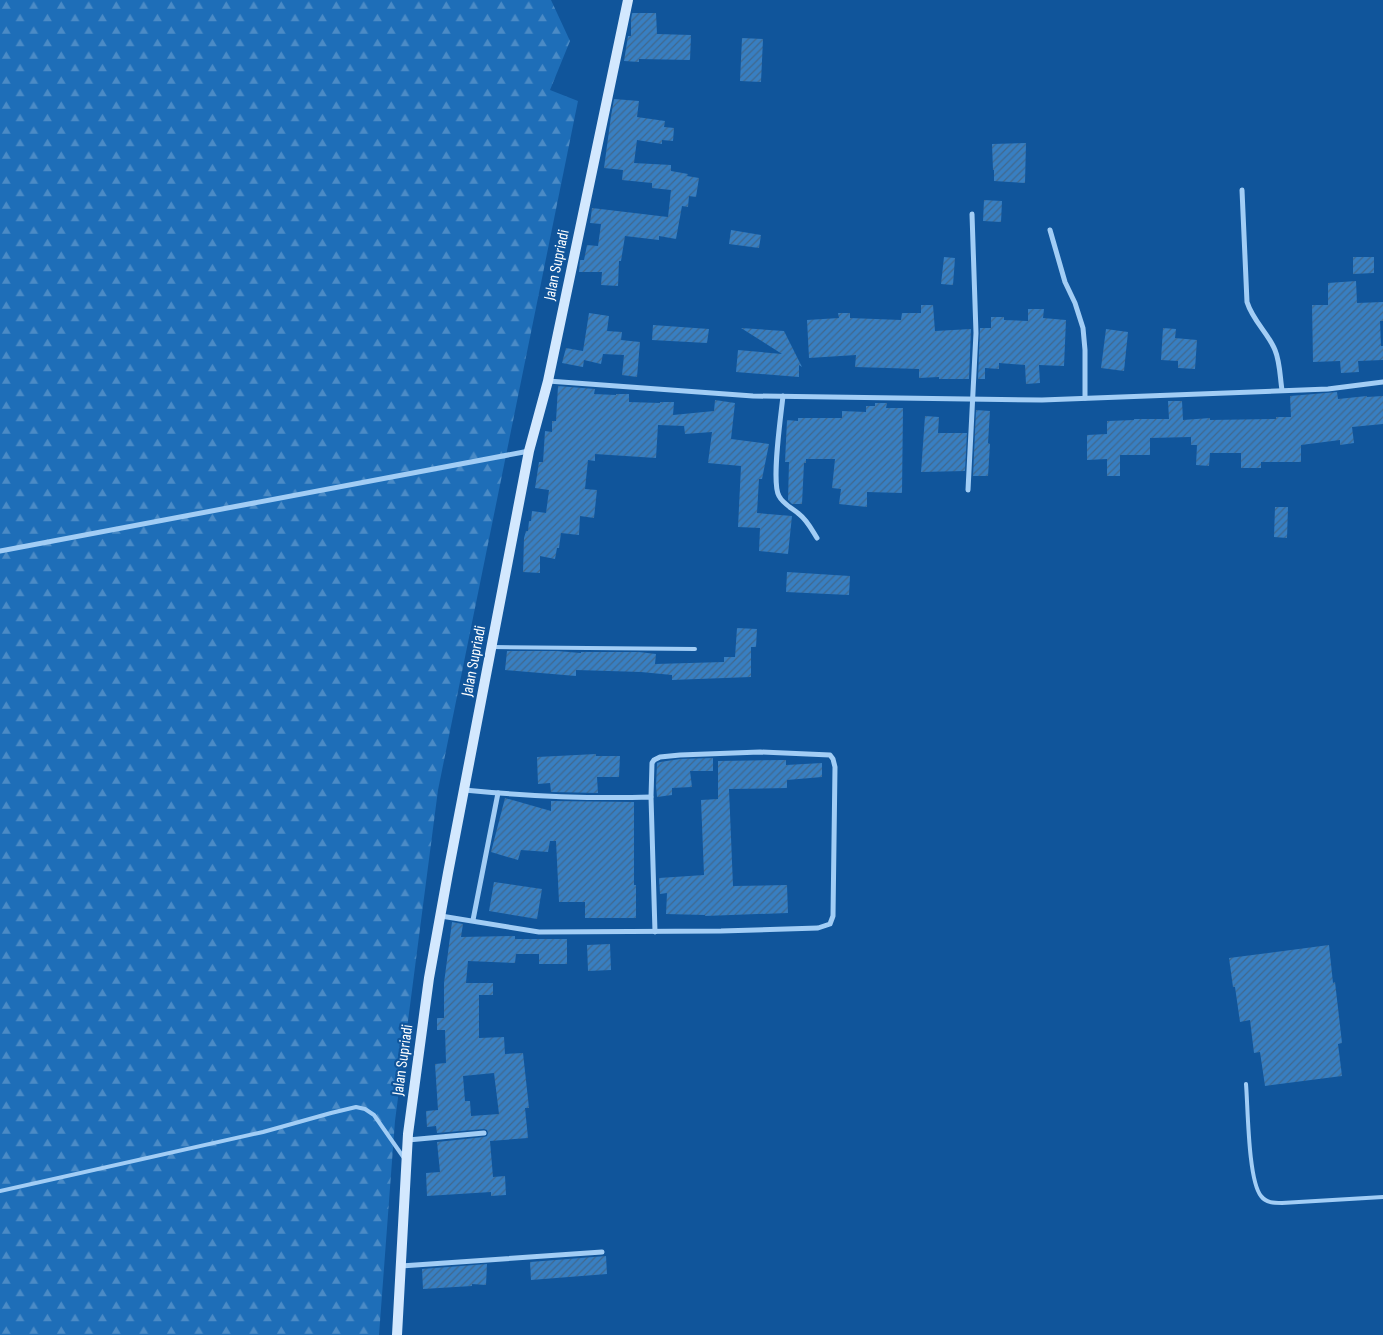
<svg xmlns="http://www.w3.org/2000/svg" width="1383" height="1335" font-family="'Sofia Sans Condensed',sans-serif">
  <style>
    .forest { fill: url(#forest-firs) }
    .building { fill: url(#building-hatch); fill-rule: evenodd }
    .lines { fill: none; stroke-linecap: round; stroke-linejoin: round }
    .service { stroke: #a2cdf5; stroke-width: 4 }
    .minor { stroke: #a2cdf5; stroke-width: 5 }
    .secondary { stroke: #d3e8fe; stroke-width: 10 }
    .labels { text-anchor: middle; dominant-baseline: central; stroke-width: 4.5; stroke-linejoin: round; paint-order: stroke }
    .street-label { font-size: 16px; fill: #fff; stroke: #10559b }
  </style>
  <defs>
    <pattern id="forest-firs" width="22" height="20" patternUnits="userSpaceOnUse" patternTransform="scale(1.25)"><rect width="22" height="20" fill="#1e6eb8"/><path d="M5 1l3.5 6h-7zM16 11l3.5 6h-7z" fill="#4b8bc6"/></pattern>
    <pattern id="building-hatch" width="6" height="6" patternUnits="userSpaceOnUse" patternTransform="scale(1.25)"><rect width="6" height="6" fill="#387fc2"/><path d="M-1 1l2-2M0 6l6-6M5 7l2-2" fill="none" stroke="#41688d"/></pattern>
  </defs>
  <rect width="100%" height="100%" fill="#10559b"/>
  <!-- forest -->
  <polygon class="forest" points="0,0 551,0 570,41 550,90 578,101 438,790 395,1121 379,1335 0,1335"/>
  <!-- building -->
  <g class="building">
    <polygon points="632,13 656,13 657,34 691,35 690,60 639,59 639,62 624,61 628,36 631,36 631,20"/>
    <polygon points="742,38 763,39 761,82 740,81"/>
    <polygon points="614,99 639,101 637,117 665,121 664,127 674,128 673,141 662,140 662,144 637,140 634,163 671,165 671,171 688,174 687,176 699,178 696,197 689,196 688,207 682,206 676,239 659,236 659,240 625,236 621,261 619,261 618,286 601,285 602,272 579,272 580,260 584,260 587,245 598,246 601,224 590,223 592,208 668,217 671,190 652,188 652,183 622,180 623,170 604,168 611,116"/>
    <polygon points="1026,143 1025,183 994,181 994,170 993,170 992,144"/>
    <polygon points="984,200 1002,201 1001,222 983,221"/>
    <polygon points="731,230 761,235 759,248 729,244"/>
    <polygon points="944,257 955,258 953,285 941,284"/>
    <polygon points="1353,257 1374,257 1374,273 1353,274"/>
    <polygon points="1356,281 1357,303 1383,302 1383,321 1380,321 1381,346 1383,346 1383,360 1358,361 1359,372 1341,373 1340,361 1313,362 1312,305 1328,305 1328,283"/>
    <polygon points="921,305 933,305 935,331 971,329 969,379 939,379 939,377 919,378 919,369 855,367 856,355 809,358 807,320 839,318 838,313 850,313 850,318 901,320 902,313 921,313"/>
    <polygon points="1028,309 1044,309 1043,318 1066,320 1064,366 1039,365 1040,383 1026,384 1025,365 999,363 999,369 985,368 985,379 978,379 980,328 991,328 991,317 1004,317 1004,320 1028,321"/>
    <polygon points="589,313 609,316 607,331 622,332 621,340 640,342 637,377 622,375 624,355 603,354 601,364 584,360 583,367 562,363 566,348 583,351"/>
    <polygon points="653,325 709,329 707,343 652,340"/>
    <polygon points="741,328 784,331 802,367 799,365 799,377 736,372 738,350 782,354"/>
    <polygon points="1163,328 1176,329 1175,338 1197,340 1195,369 1178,368 1178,361 1161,360"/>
    <polygon points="1106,329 1128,332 1124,371 1101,368"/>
    <polygon points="558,386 595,389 594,394 616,395 616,394 629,394 629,402 660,403 660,402 674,402 673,415 714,411 715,400 735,403 731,439 769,444 762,479 759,479 757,513 792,516 788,554 759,551 760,528 738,527 741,466 708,463 712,432 685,434 684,426 658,425 656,458 595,454 595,461 588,460 585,489 597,490 594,518 580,516 579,535 561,533 559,548 557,548 555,559 540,556 540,573 523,572 524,538 526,531 528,531 529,521 531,521 532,511 546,513 549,490 535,488 539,462 543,462 545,431 552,432 552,421 556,421"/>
    <polygon points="1337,392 1338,399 1367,396 1367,397 1383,396 1383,424 1352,427 1354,443 1340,445 1340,440 1301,445 1301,462 1261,462 1261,468 1241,468 1241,453 1210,453 1209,466 1196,465 1197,445 1191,445 1191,437 1150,438 1150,455 1120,455 1120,476 1107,476 1107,459 1087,460 1087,435 1107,434 1107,421 1134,420 1134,419 1169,419 1168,401 1182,401 1183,420 1210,418 1210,420 1276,419 1276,417 1291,417 1290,396"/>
    <polygon points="875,403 887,403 886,408 903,408 902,493 867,492 867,507 839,504 841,489 832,488 835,459 806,459 806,463 804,463 802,504 792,504 788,500 789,462 785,462 787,420 798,421 798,418 842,418 842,411 866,412 866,406 875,406"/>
    <polygon points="976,410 990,411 988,443 990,444 988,476 973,476"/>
    <polygon points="925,416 939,417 938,433 967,433 965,471 921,472"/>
    <polygon points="1275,507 1288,507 1287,538 1274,537"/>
    <polygon points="787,572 850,576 849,595 786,592"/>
    <polygon points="737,628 757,629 756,647 751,647 751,677 672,680 672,675 641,672 576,670 576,676 505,670 507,651 557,651 581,653 581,652 639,652 656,654 655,664 724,662 724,657 735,657"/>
    <polygon points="596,754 596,756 620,756 619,777 597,777 598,793 551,792 550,783 538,784 537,757"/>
    <polygon points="713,758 713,771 690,771 692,787 672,788 672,795 657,797 656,786 657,763 660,762 680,759"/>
    <polygon points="786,760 786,765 822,763 822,777 787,780 787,788 729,789 733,886 787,885 788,913 705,916 705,915 666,914 667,893 660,894 659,878 704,875 701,800 718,799 718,761"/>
    <polygon points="505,798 551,811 551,801 634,802 634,885 636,885 636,918 585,918 585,902 559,902 556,841 550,841 548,852 521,850 518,860 491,852"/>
    <polygon points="494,882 542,889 537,919 489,911"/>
    <path d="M 452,922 L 463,924 L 461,937 L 515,936 L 515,939 L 567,939 L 567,964 L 539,964 L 539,954 L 516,954 L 515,963 L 468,961 L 466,983 L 493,983 L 493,995 L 479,995 L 479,1038 L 504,1037 L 505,1054 L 523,1053 L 529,1108 L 525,1108 L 528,1138 L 490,1141 L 493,1177 L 505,1176 L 506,1195 L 491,1196 L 491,1192 L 427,1196 L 426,1173 L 440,1172 L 437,1142 L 484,1137 L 487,1136 L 488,1133 L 487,1130 L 484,1129 L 437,1133 L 436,1126 L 427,1127 L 426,1111 L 438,1110 L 435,1064 L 446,1063 L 445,1030 L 437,1030 L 437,1018 L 444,1018 L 444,983 ZM 494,1073 L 499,1114 L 471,1116 L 470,1101 L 465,1101 L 463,1076 Z"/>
    <polygon points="610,944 611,970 588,971 587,945"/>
    <polygon points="1329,945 1333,983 1335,982 1338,1008 1342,1043 1338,1044 1342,1076 1265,1086 1260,1052 1254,1053 1250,1020 1240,1022 1235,987 1233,987 1229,958"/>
    <polygon points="606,1256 607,1274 531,1280 530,1262"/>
    <polygon points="487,1264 486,1285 472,1284 472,1286 423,1289 422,1269"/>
  </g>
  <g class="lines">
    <!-- service -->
    <g class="service">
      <polyline points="492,647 695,649"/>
      <path d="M 1246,1084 C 1248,1107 1248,1180 1261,1196 C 1266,1203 1274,1203 1282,1203 L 1383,1197"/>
      <polyline points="0,1191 263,1132 331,1113 356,1107 365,1109 374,1115 404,1158"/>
    </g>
    <!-- minor -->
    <g class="minor">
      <path d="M 1242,190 L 1247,302 C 1253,321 1268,333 1275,350 C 1280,362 1280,377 1282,390"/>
      <polyline points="1050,230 1065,282 1075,303 1083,328 1085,350 1085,398"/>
      <polyline points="548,381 753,396 1042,400 1328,389 1383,382"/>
      <path d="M 783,396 C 781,415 771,483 779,496 C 783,504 792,508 799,514 C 807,520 812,530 817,538"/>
      <polyline points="968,490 976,333 972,214"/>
      <polyline points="0,551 529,451"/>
      <path d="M 464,790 C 526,796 588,799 651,797 L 655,932"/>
      <polyline points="441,916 539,932 721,931 818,928 830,924 833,916 835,767 833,759 830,755 760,752 680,755 660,757 654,760 652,763 651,797"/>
      <polyline points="473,920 498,793"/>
      <polyline points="408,1140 484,1133"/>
      <polyline points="401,1266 602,1252"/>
    </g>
    <!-- secondary -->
    <polyline class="secondary" points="397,1335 408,1134 429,978 448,873 529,451 548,381 628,0"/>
  </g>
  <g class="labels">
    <!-- street labels -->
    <g class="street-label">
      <text transform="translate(557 265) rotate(-78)">Jalan Supriadi</text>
      <text transform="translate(474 661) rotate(-79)">Jalan Supriadi</text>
      <text transform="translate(403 1060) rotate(-82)">Jalan Supriadi</text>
    </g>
  </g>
</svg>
